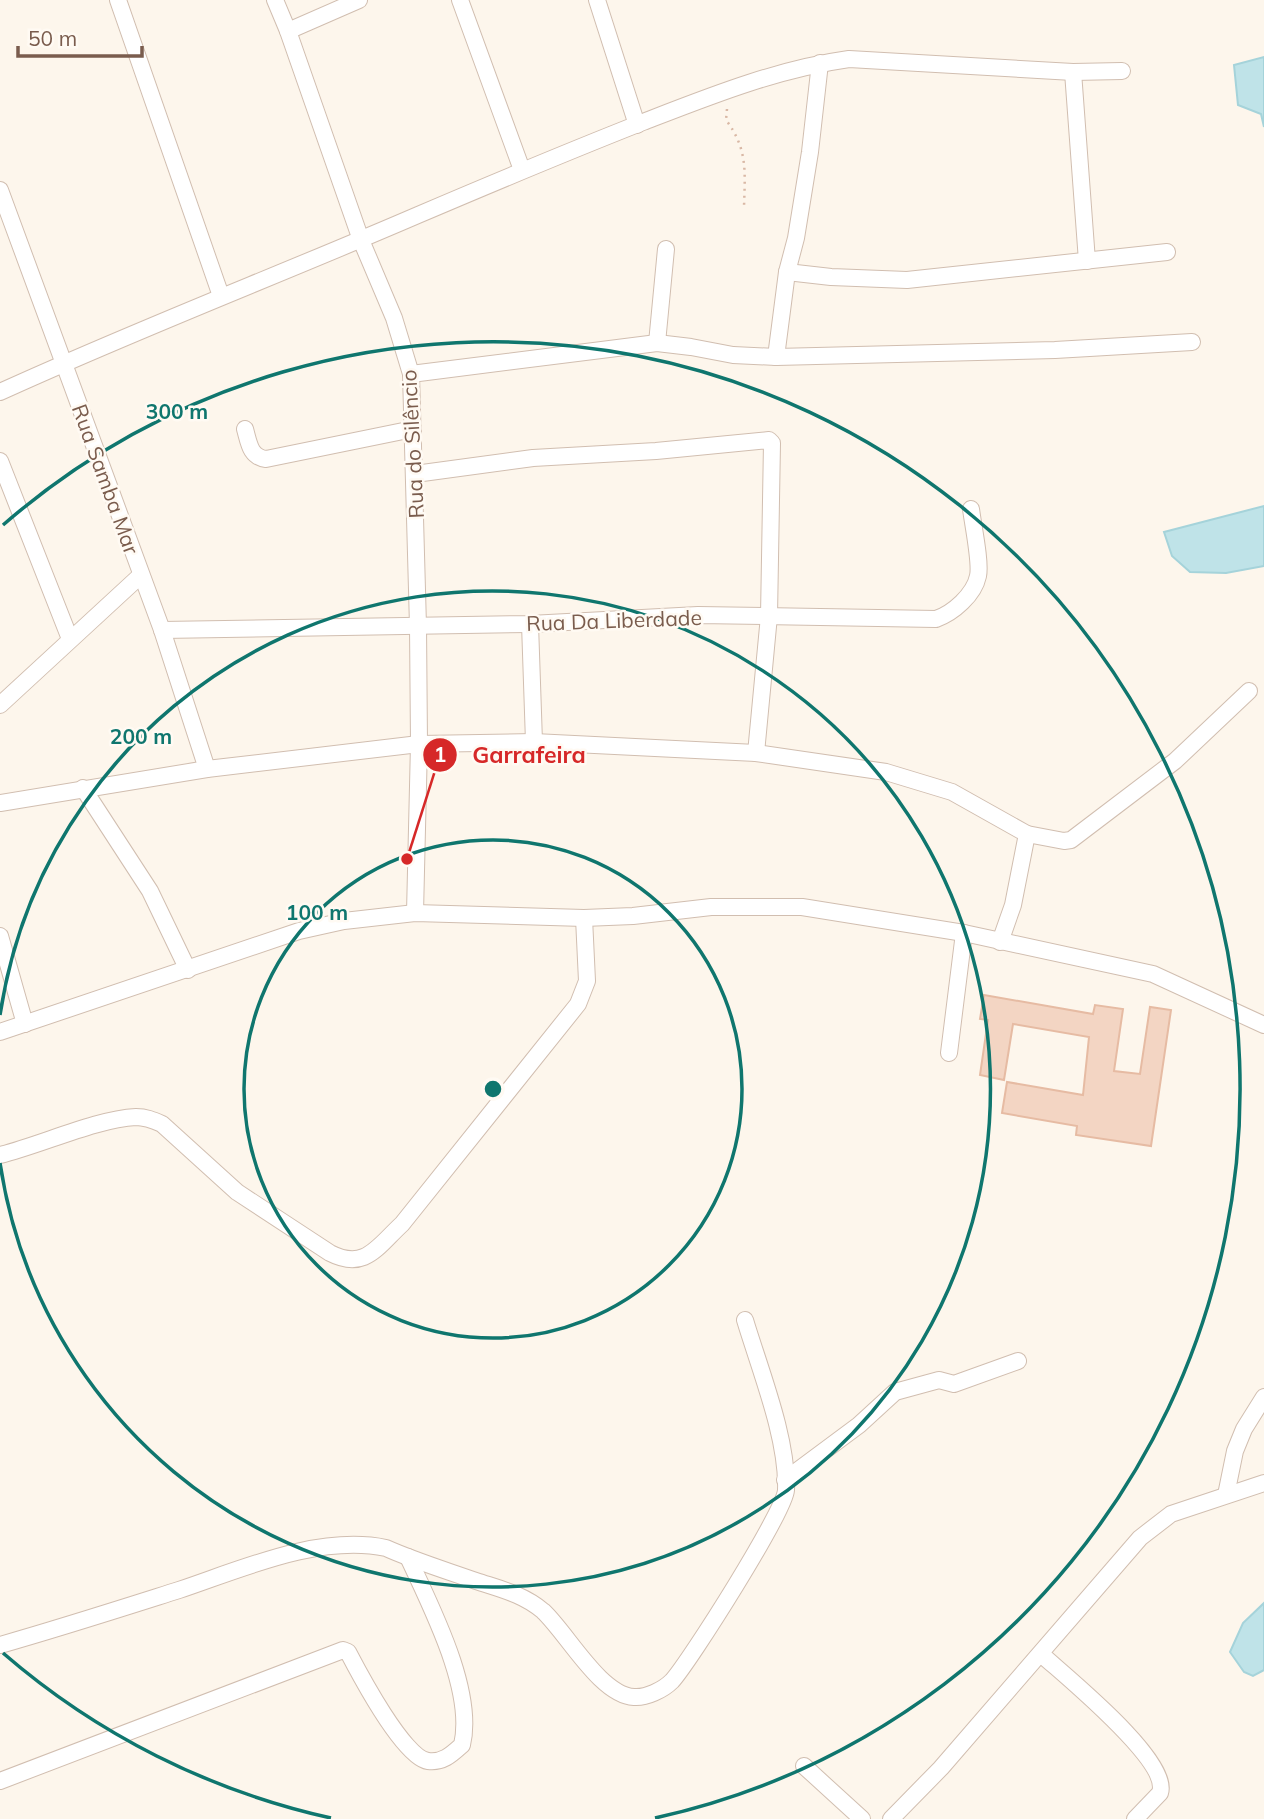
<svg xmlns="http://www.w3.org/2000/svg" width="1264" height="1819" font-family="Mulish,sans-serif">
  <style>
    .water { fill: #bfe3e8; stroke: #a5d3da; stroke-width: 2 }
    .building { fill: #f3d5c3; stroke: #e6bba3; stroke-width: 2 }
    .lines { fill: none; stroke-linecap: round; stroke-linejoin: round }
    .minor-casing { stroke: #d1beb0; stroke-width: 18 }
    .path { stroke: #d9b8a5; stroke-width: 2.5; stroke-dasharray: 2 5; stroke-linecap: butt }
    .minor { stroke: #fff; stroke-width: 16 }
    .ring { fill: none; stroke: #0f766e; stroke-width: 3.5 }
    .labels { text-anchor: middle; dominant-baseline: central; stroke-width: 5; stroke-linejoin: round; paint-order: stroke }
    .street-label { font-size: 21px; fill: #7a5c4d; stroke: #fffaf3 }
    .centre { fill: #0f766e; stroke: #fffaf3; stroke-width: 3.5 }
    .ring-label { font-size: 21px; text-anchor: middle; font-weight: bold; fill: #0f766e; stroke: #fffaf3; stroke-width: 5; stroke-linejoin: round; paint-order: stroke }
    .leader { fill: none; stroke: #d62828; stroke-width: 2.5 }
    .callout-dot { fill: #d62828; stroke: #fffaf3; stroke-width: 2.5 }
    .mark-label { font-size: 21px; text-anchor: middle; font-weight: bold; fill: #fff }
    .callout-label { font-size: 23px; text-anchor: middle; font-weight: bold; fill: #d62828; stroke: #fffaf3; stroke-width: 5; stroke-linejoin: round; paint-order: stroke }
  </style>
  <rect width="100%" height="100%" fill="#fdf6ec"/>
  <!-- water -->
  <g class="water">
    <polygon points="1264,57 1264,127 1261,114 1238,105 1234,65"/>
    <polygon points="1264,506 1264,566 1226,573 1190,572 1172,556 1164,532"/>
    <polygon points="1264,1603 1264,1670 1253,1676 1244,1672 1230,1652 1243,1623"/>
  </g>
  <!-- building -->
  <polygon class="building" points="984,995 1093,1014 1095,1005 1123,1009 1114,1071 1140,1074 1150,1007 1171,1010 1151,1146 1076,1135 1077,1126 1002,1113 1007,1082 1083,1095 1089,1037 1013,1024 1004,1080 980,1075 988,1020 980,1019"/>
  <g class="lines">
    <defs>
      <g id="minor">
        <polyline points="118,0 221,296"/>
        <polyline points="275,0 288,31 361,240 394,318 411,374 418,626 419,744 415,913"/>
        <polyline points="460,0 522,170"/>
        <polyline points="597,0 637,125"/>
        <polyline points="288,31 359,0"/>
        <polyline points="1073,72 1087,261"/>
        <polyline points="0,190 162,630 207,769"/>
        <polyline points="787,272 831,277 907,280 1167,252"/>
        <polyline points="657,343 666,249"/>
        <polyline points="776,357 787,272 796,238 810,152 820,63"/>
        <polyline points="411,374 657,343 691,347 733,355 776,357 1055,350 1192,342"/>
        <path d="M 0,392 C 138,329 279,275 418,215 C 493,183 567,152 643,122 C 710,96 777,69 849,59 L 1073,72 L 1122,71"/>
        <path d="M 245,429 C 249,443 250,457 266,459 L 413,429"/>
        <polyline points="0,461 70,639"/>
        <polyline points="415,474 533,458 656,451 769,440 772,443 769,616 756,753"/>
        <polyline points="530,624 534,742"/>
        <path d="M 162,630 L 530,624 L 698,615 L 936,619 C 953,613 974,595 978,576 C 981,563 973,525 971,509"/>
        <polyline points="0,705 141,575"/>
        <polyline points="83,788 150,891 188,970"/>
        <polyline points="0,803 207,769 419,744 534,742 756,753 886,772 952,792 1027,834 1013,905 1000,942"/>
        <polyline points="1027,834 1064,841 1071,840 1175,761 1249,691"/>
        <polyline points="0,936 25,1024"/>
        <polyline points="0,1032 299,931 344,921 415,913 584,918 633,916 711,907 802,907 964,933 1153,974 1264,1025"/>
        <polyline points="949,1053 964,933"/>
        <path d="M 0,1155 C 41,1145 96,1119 136,1117 C 146,1117 153,1120 162,1124 L 237,1192 L 330,1253 C 365,1271 377,1247 402,1224 L 578,1004 L 587,981 L 584,918"/>
        <polyline points="785,1480 859,1425 895,1392 939,1380 954,1384 1018,1361"/>
        <polyline points="1226,1495 1235,1451 1244,1429 1264,1397"/>
        <path d="M 0,1645 C 60,1628 119,1609 179,1590 C 242,1569 319,1534 386,1548 C 415,1561 445,1570 476,1581 C 500,1589 523,1594 543,1611 C 567,1633 600,1695 634,1697 C 646,1698 663,1690 672,1681 C 690,1661 785,1511 786,1490 C 788,1439 760,1370 745,1320"/>
        <path d="M 1041,1654 C 1065,1676 1171,1761 1160,1793 L 1135,1819"/>
        <polyline points="804,1766 862,1819"/>
        <path d="M 0,1781 L 343,1650 L 348,1652 C 360,1675 404,1758 428,1761 C 443,1763 452,1754 462,1745 C 475,1691 431,1607 408,1557"/>
        <polyline points="891,1819 941,1768 1140,1538 1171,1514 1264,1483"/>
      </g>
    </defs>
    <!-- minor casing -->
    <use href="#minor" class="minor-casing"/>
    <!-- path -->
    <path class="path" d="M 727,109 L 726,120 C 748,149 745,172 744,207"/>
    <!-- minor -->
    <use href="#minor" class="minor"/>
  </g>
  <!-- distance rings -->
  <g class="ring">
    <circle cx="493" cy="1089" r="249"/>
    <path d="M0 1015A498 498 0 1 1 0 1163"/>
    <path d="M331 1818A747 747 0 0 1 3 1653M3 525A747 747 0 1 1 655 1818"/>
  </g>
  <g class="labels">
    <!-- street labels -->
    <g class="street-label">
      <text transform="translate(412 444) rotate(-93)">Rua do Silêncio</text>
      <text transform="translate(106 479) rotate(70)">Rua Samba Mar</text>
      <text transform="translate(614 620) rotate(-2)">Rua Da Liberdade</text>
    </g>
  </g>
  <circle cx="493" cy="1089" r="10" class="centre"/>
  <g class="ring-label">
    <text x="177" y="419">300 m</text>
    <text x="141" y="744">200 m</text>
    <text x="317" y="920">100 m</text>
  </g>
  <!-- callouts -->
  <path class="leader" d="M407 859L440 755"/>
  <g class="callout-dot">
    <circle cx="407" cy="859" r="7"/>
    <circle cx="440" cy="755" r="18"/>
  </g>
  <g class="mark-label">
    <text x="440" y="762">1</text>
  </g>
  <g class="callout-label">
    <text x="529" y="763">Garrafeira</text>
  </g>
  <!-- scale -->
  <path d="M18 46v10h124v-10" fill="none" stroke="#7a5c4d" stroke-width="3.5"/>
  <text x="28" y="46" font-size="21" fill="#7a5c4d" stroke="#fffaf3" stroke-width="5" paint-order="stroke">50 m</text>
</svg>
